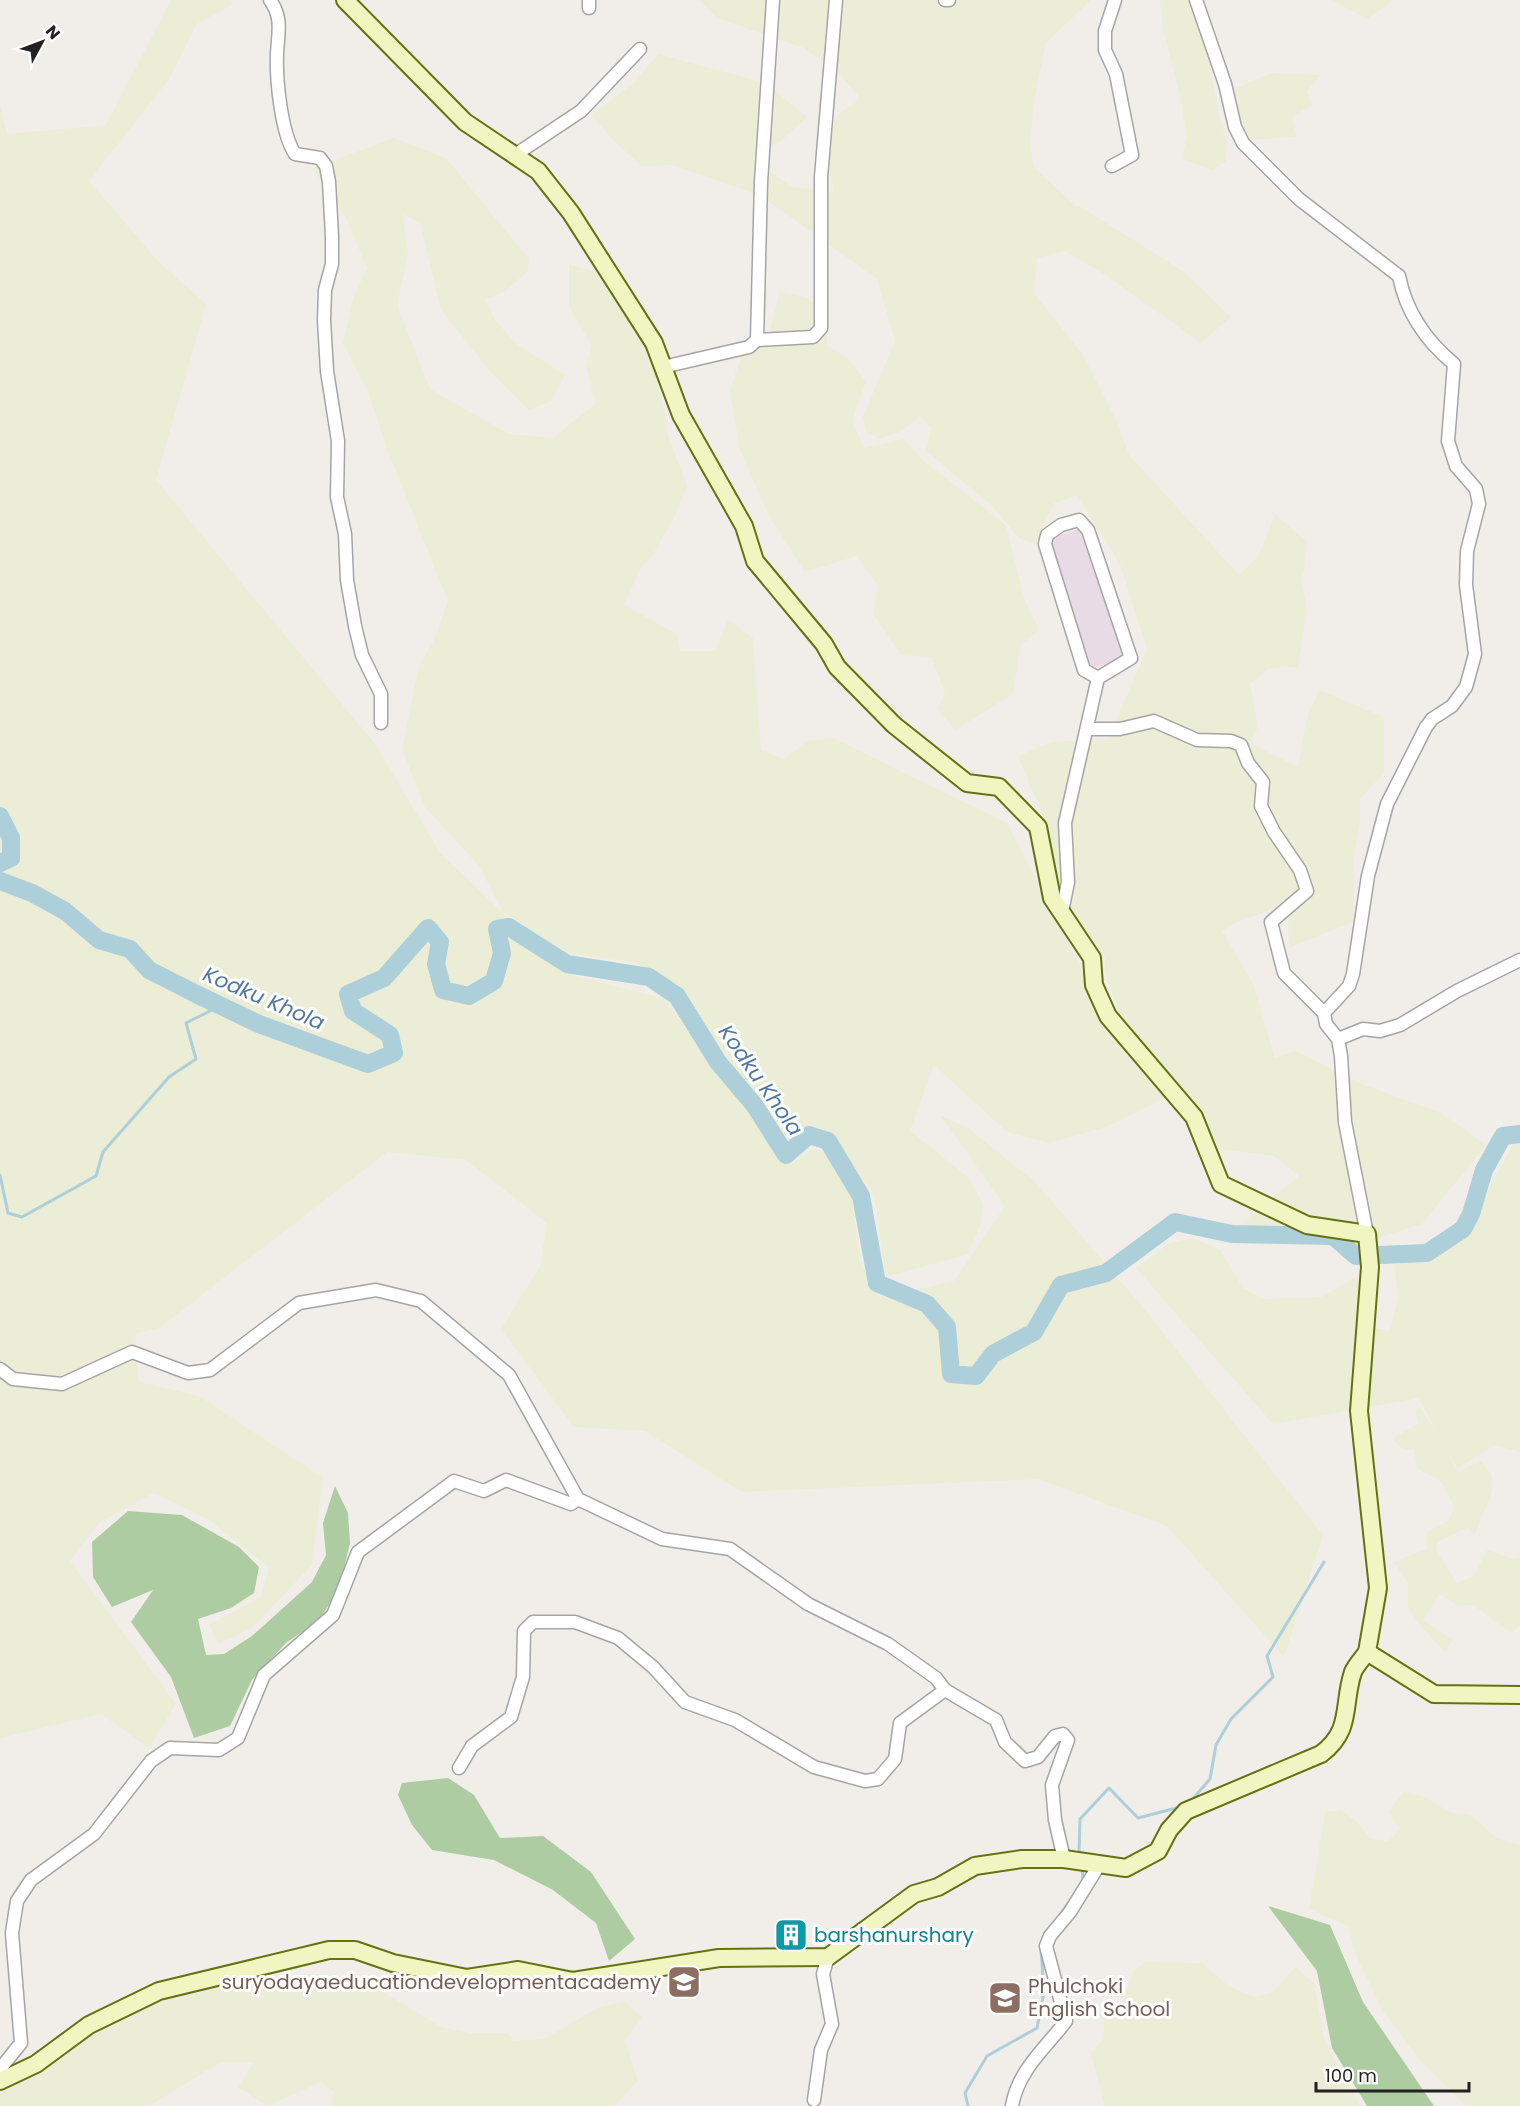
<svg xmlns="http://www.w3.org/2000/svg" width="1520" height="2106" font-family="Poppins,sans-serif">
  <style>
    .industrial { fill: #e9dbe6 }
    .farmland { fill: #ebedd6 }
    .forest { fill: #adcca1 }
    .lines { fill: none; stroke-linecap: round; stroke-linejoin: round }
    .stream { stroke: #adcfda; stroke-width: 3 }
    .river { stroke: #adcfda; stroke-width: 18 }
    .street-casing { stroke: #a5a5a5; stroke-width: 15 }
    .secondary-casing { stroke: #64720f; stroke-width: 20 }
    .street { stroke: #fff; stroke-width: 12 }
    .secondary { stroke: #f1f5c2; stroke-width: 16 }
    .labels { text-anchor: middle; dominant-baseline: central; stroke-width: 6; stroke-linejoin: round; paint-order: stroke }
    .culture-label { font-size: 20px; fill: #0d838f; stroke: #fff; text-anchor: start }
    .education-label { font-size: 20px; fill: #785e54; stroke: #fff; text-anchor: end }
    .water-label { font-size: 21px; font-style: italic; fill: #5178a2; stroke: #fff }
  </style>
  <rect width="100%" height="100%" fill="#f1eee9"/>
  <!-- industrial -->
  <polygon class="industrial" points="1083,528 1124,659 1087,670 1046,539"/>
  <!-- farmland -->
  <g class="farmland">
    <polygon points="171,0 231,0 232,5 197,24 169,79 89,181 158,261 206,304 156,480 376,745 440,853 567,974 663,998 792,1165 812,1149 825,1152 851,1194 861,1264 880,1298 954,1281 1005,1206 940,1115 968,1128 1034,1181 1142,1306 1323,1535 1284,1657 1167,1526 1038,1479 742,1492 645,1431 574,1427 501,1329 540,1266 547,1223 466,1160 387,1152 159,1328 135,1334 139,1382 199,1396 323,1478 312,1565 252,1628 218,1644 209,1625 261,1597 269,1568 211,1521 154,1493 100,1522 70,1561 176,1704 149,1748 101,1714 0,1738 0,103 7,134 106,125"/>
    <polygon points="700,0 1091,0 1046,43 1035,95 1030,142 1033,166 1076,207 1079,206 1183,271 1231,317 1201,343 1107,276 1065,251 1037,258 1034,293 1083,355 1118,424 1129,455 1239,575 1259,555 1275,514 1307,542 1304,570 1301,576 1307,609 1298,667 1269,668 1250,684 1258,727 1250,743 1298,767 1307,718 1319,690 1384,717 1384,773 1360,799 1360,825 1354,854 1354,921 1289,948 1288,916 1274,909 1237,922 1222,931 1253,984 1275,1058 1296,1051 1362,1084 1441,1113 1486,1145 1422,1224 1359,1244 1242,1223 1299,1176 1274,1156 1219,1149 1202,1119 1161,1064 1120,1017 1105,970 1105,958 1071,909 1046,866 1047,826 1018,756 1052,742 1108,739 1147,649 1120,564 1077,495 1054,503 1035,544 1020,539 991,505 926,451 931,428 920,416 902,431 879,439 867,432 863,417 895,341 877,279 761,196 673,165 642,166 614,141 591,115 634,83 658,54 765,83 807,117 782,140 752,159 792,187 834,192 827,150 837,115 855,103 859,96 839,74 804,48 717,18"/>
    <polygon points="1160,0 1191,0 1207,47 1218,111 1227,143 1226,161 1212,170 1182,159 1187,137 1181,100 1163,28"/>
    <polygon points="1332,0 1394,0 1367,19"/>
    <polygon points="1272,73 1321,75 1307,91 1312,105 1292,117 1297,137 1246,140 1234,89"/>
    <polygon points="394,138 446,158 529,259 528,271 504,292 485,299 495,320 515,343 565,375 551,401 529,410 489,370 441,310 420,223 403,214 408,254 397,305 430,389 509,434 553,438 596,403 586,366 592,346 569,306 569,264 602,274 654,360 669,438 687,486 674,518 652,556 640,569 624,605 677,634 680,651 715,651 728,620 753,638 761,750 784,759 807,741 833,738 1007,823 1112,1028 1165,1098 1106,1127 1049,1143 1007,1132 934,1065 910,1131 968,1177 983,1204 981,1223 968,1254 886,1277 874,1194 827,1131 789,1141 732,1065 680,986 636,963 562,952 502,911 480,867 425,807 402,749 419,666 435,638 448,601 386,446 369,394 343,343 353,299 367,268 346,218 313,168"/>
    <polygon points="780,292 805,297 828,314 827,345 850,360 866,382 852,419 864,448 903,439 924,461 1006,525 1024,598 1039,630 1020,646 1013,694 955,730 938,709 945,692 931,657 901,655 873,614 878,586 857,556 805,572 768,514 740,449 730,391 742,354 765,348"/>
    <polygon points="1520,1141 1520,1452 1495,1445 1458,1468 1448,1455 1458,1472 1481,1461 1492,1475 1492,1492 1474,1536 1469,1527 1437,1542 1436,1550 1457,1583 1474,1576 1487,1550 1515,1559 1520,1557 1520,1626 1511,1633 1473,1605 1459,1606 1439,1594 1423,1620 1453,1640 1445,1652 1419,1624 1408,1607 1408,1583 1394,1562 1427,1549 1426,1532 1448,1521 1454,1507 1442,1482 1417,1468 1414,1450 1401,1448 1392,1439 1419,1423 1415,1410 1420,1407 1436,1432 1419,1398 1273,1424 1136,1268 1169,1243 1193,1238 1220,1250 1243,1288 1263,1299 1322,1297 1359,1275 1359,1317 1376,1328 1390,1331 1398,1297 1394,1261 1422,1263 1466,1232 1514,1142"/>
    <polygon points="1404,1792 1423,1796 1451,1813 1469,1814 1498,1839 1520,1845 1520,2106 1466,2106 1419,2059 1382,2009 1356,1955 1348,1926 1309,1909 1325,1812 1341,1810 1359,1824 1370,1838 1388,1842 1400,1829 1388,1812"/>
    <polygon points="1146,1962 1202,1963 1229,1986 1254,1997 1273,1992 1295,1967 1314,1983 1324,2038 1360,2106 1105,2106 1091,2053 1103,2039 1105,2012 1123,2002 1133,1971"/>
    <polygon points="332,1973 375,1987 441,2027 470,2033 507,2033 514,2041 544,2039 599,2007 625,2002 642,2017 625,2041 638,2081 614,2106 331,2106 333,2091 321,2082 267,2106 238,2087 254,2062 221,2062 149,2106 0,2106 0,2093 27,2080 47,2060 98,2028 149,2005 237,1978"/>
  </g>
  <!-- forest -->
  <g class="forest">
    <polygon points="335,1486 348,1513 350,1543 339,1590 318,1621 286,1643 252,1680 230,1726 194,1738 171,1677 131,1622 153,1590 112,1607 93,1577 92,1542 128,1511 182,1515 239,1547 259,1567 254,1593 231,1608 198,1619 206,1655 224,1654 252,1636 312,1582 326,1555 323,1523"/>
    <polygon points="448,1778 474,1795 500,1838 543,1836 591,1872 635,1939 609,1961 596,1923 553,1890 494,1860 432,1850 412,1825 398,1795 402,1783"/>
    <polygon points="1268,1906 1330,1925 1363,2002 1434,2106 1367,2106 1332,2048 1317,1971"/>
  </g>
  <g class="lines">
    <!-- stream -->
    <g class="stream">
      <polyline points="0,1175 8,1213 22,1217 96,1176 103,1152 169,1077 196,1059 186,1023 220,1006"/>
      <polyline points="1191,1801 1210,1779 1216,1745 1231,1719 1273,1677 1267,1656 1324,1562"/>
      <polyline points="1079,1855 1080,1819 1109,1788 1138,1818 1180,1807"/>
      <polyline points="1082,1867 1083,1881"/>
      <polyline points="1061,1913 1073,1896"/>
      <polyline points="968,2106 965,2093 987,2056 1037,2028 1044,1992 1041,1950"/>
    </g>
    <!-- river -->
    <g class="river">
      <polyline points="0,816 11,838 11,858 0,863"/>
      <polyline points="0,881 32,893 65,911 99,940 130,949 149,970 196,994 259,1024 368,1064 394,1053 390,1035 353,1011 348,994 384,978 428,928 440,942 436,964 443,990 469,996 494,981 502,953 497,929 509,927 567,964 649,977 677,996 718,1062 755,1106 786,1155 809,1135 828,1141 861,1196 877,1283 927,1304 947,1327 951,1374 976,1376 993,1354 1034,1332 1061,1285 1106,1273 1175,1222 1232,1234 1333,1236 1356,1256 1427,1253 1463,1229 1471,1214 1484,1170 1503,1136 1520,1134"/>
    </g>
    <defs>
      <g id="street">
        <path d="M 270,0 C 283,18 278,33 277,54 C 276,79 281,133 295,154 L 320,158 L 326,166 L 329,182 L 332,236 L 332,264 L 325,290 L 324,320 L 327,371 L 338,441 L 337,497 L 345,534 L 347,580 L 355,626 L 362,655 L 381,694 L 381,723"/>
        <polyline points="945,0 949,0"/>
        <path d="M 1196,0 L 1225,84 L 1235,127 L 1243,143 L 1299,199 L 1399,276 C 1406,312 1425,340 1454,364 L 1448,441 L 1456,466 L 1476,489 L 1479,504 L 1467,551 L 1466,585 L 1475,654 L 1466,687 L 1452,706 L 1432,719 L 1426,727 L 1387,804 L 1368,876 L 1353,974 L 1349,986 L 1324,1013 L 1326,1024 L 1338,1039 L 1341,1056 L 1345,1122 L 1367,1234"/>
        <polyline points="589,8 589,0"/>
        <polyline points="515,155 581,111 640,49"/>
        <polyline points="1112,166 1132,155 1116,74 1105,50 1105,31 1115,0"/>
        <polyline points="757,340 813,337 821,328 821,177 836,0"/>
        <polyline points="663,367 749,347 757,340 761,182 773,0"/>
        <polyline points="1087,729 1120,729 1154,721 1197,740 1231,741 1241,745 1248,763 1263,782 1261,806 1274,832 1300,870 1307,891 1271,922 1284,973 1324,1013"/>
        <polyline points="1062,912 1068,882 1065,823 1098,678 1131,658 1088,530 1079,520 1061,525 1047,535 1045,544 1084,670 1098,678"/>
        <polyline points="1338,1039 1363,1029 1380,1031 1400,1025 1457,991 1520,960"/>
        <polyline points="0,1369 13,1379 62,1384 132,1352 188,1373 210,1370 299,1303 376,1290 421,1301 509,1375 578,1499 662,1539 730,1549 808,1604 888,1644 936,1678 945,1690 996,1720 1005,1742 1025,1761 1038,1757 1055,1736 1063,1734 1068,1740 1052,1785 1055,1820 1064,1859"/>
        <polyline points="459,1768 472,1746 511,1717 523,1677 524,1631 533,1622 575,1622 618,1638 653,1667 685,1702 735,1720 814,1767 865,1781 878,1779 895,1759 900,1723 945,1690"/>
        <polyline points="0,2069 21,2043 12,1933 17,1901 31,1880 94,1834 151,1761 170,1748 219,1750 238,1738 264,1675 333,1615 358,1552 454,1481 484,1491 506,1480 571,1504 578,1499"/>
        <polyline points="814,2100 821,2050 832,2024 823,1974 828,1957"/>
        <path d="M 1012,2106 C 1018,2070 1045,2049 1066,2021 L 1046,1946 L 1050,1936 L 1070,1912 L 1099,1865"/>
      </g>
      <g id="secondary">
        <polyline points="345,0 465,122 538,171 571,213 654,343 681,415 744,526 755,561 824,644 837,667 894,725 967,783 999,787 1038,827 1052,898 1092,958 1094,985 1108,1016 1194,1117 1221,1184 1307,1225 1367,1234 1370,1267 1359,1411 1378,1588 1367,1652"/>
        <path d="M 0,2081 L 36,2064 L 89,2025 L 159,1991 L 329,1950 L 355,1950 L 393,1963 L 467,1978 L 518,1970 L 573,1981 L 719,1958 L 828,1957 L 914,1894 L 938,1887 L 975,1866 L 1022,1859 L 1064,1859 L 1126,1868 L 1158,1851 L 1169,1830 L 1186,1811 L 1321,1754 C 1353,1730 1342,1705 1353,1672 C 1356,1665 1363,1658 1367,1652 L 1434,1694 L 1520,1695"/>
      </g>
    </defs>
    <!-- street casing -->
    <use href="#street" class="street-casing"/>
    <!-- secondary casing -->
    <use href="#secondary" class="secondary-casing"/>
    <!-- street -->
    <use href="#street" class="street"/>
    <!-- secondary -->
    <use href="#secondary" class="secondary"/>
  </g>
  <!-- icons -->
  <defs>
    <symbol id="building-square" viewBox="-11 -11 22 22"><rect x="-9" y="-9" width="18" height="18" rx="4" fill="#0f9aa8" stroke="#fff"/><path d="M-4-6H4V6H1V3H-1V6H-4ZM-2.5-4.3h1.7v1.8h-1.7ZM.8-4.3h1.7v1.8H.8ZM-2.5-1h1.7V.8h-1.7ZM.8-1h1.7V.8H.8Z" fill="#fff"/></symbol>
    <symbol id="school-square" viewBox="-11 -11 22 22"><rect x="-9" y="-9" width="18" height="18" rx="4" fill="#8d6e63" stroke="#fff"/><path d="M0-5L7-2L0 1L-7-2ZM-4 1L0 2.5L4 1V4Q0 6-4 4Z" fill="#fff"/></symbol>
  </defs>
  <g fill-rule="evenodd">
    <use href="#building-square" x="772" y="1916" width="38" height="38"/>
    <use href="#school-square" x="665" y="1963" width="38" height="38"/>
    <use href="#school-square" x="986" y="1979" width="38" height="38"/>
  </g>
  <g class="labels">
    <!-- culture labels -->
    <g class="culture-label">
      <text x="814" y="1935">barshanurshary</text>
    </g>
    <!-- education labels -->
    <g class="education-label">
      <text x="661" y="1982">suryodayaeducationdevelopmentacademy</text>
      <text x="1028" y="1986" text-anchor="start">Phulchoki<tspan x="1028" dy="23">English School</tspan></text>
    </g>
    <!-- water labels -->
    <g class="water-label">
      <text transform="translate(264 998) rotate(23)">Kodku Khola</text>
      <text transform="translate(761 1080) rotate(55)">Kodku Khola</text>
    </g>
  </g>
  <!-- north arrow -->
  <g transform="translate(42 42) rotate(49)" stroke="#ffffff" stroke-width="4.5" paint-order="stroke">
  <path d="M0-4.5L10 22L0 15L-10 22Z" fill="#212121"/>
  <text y="-9" font-size="16" font-weight="bold" text-anchor="middle" fill="#212121">N</text>
  </g>
  <!-- scale -->
  <path d="M1316 2082v9h153v-9" fill="none" stroke="#212121" stroke-width="3"/>
  <text x="1325" y="2082" font-size="18" fill="#212121" stroke="#ffffff" stroke-width="4.5" paint-order="stroke">100 m</text>
</svg>
